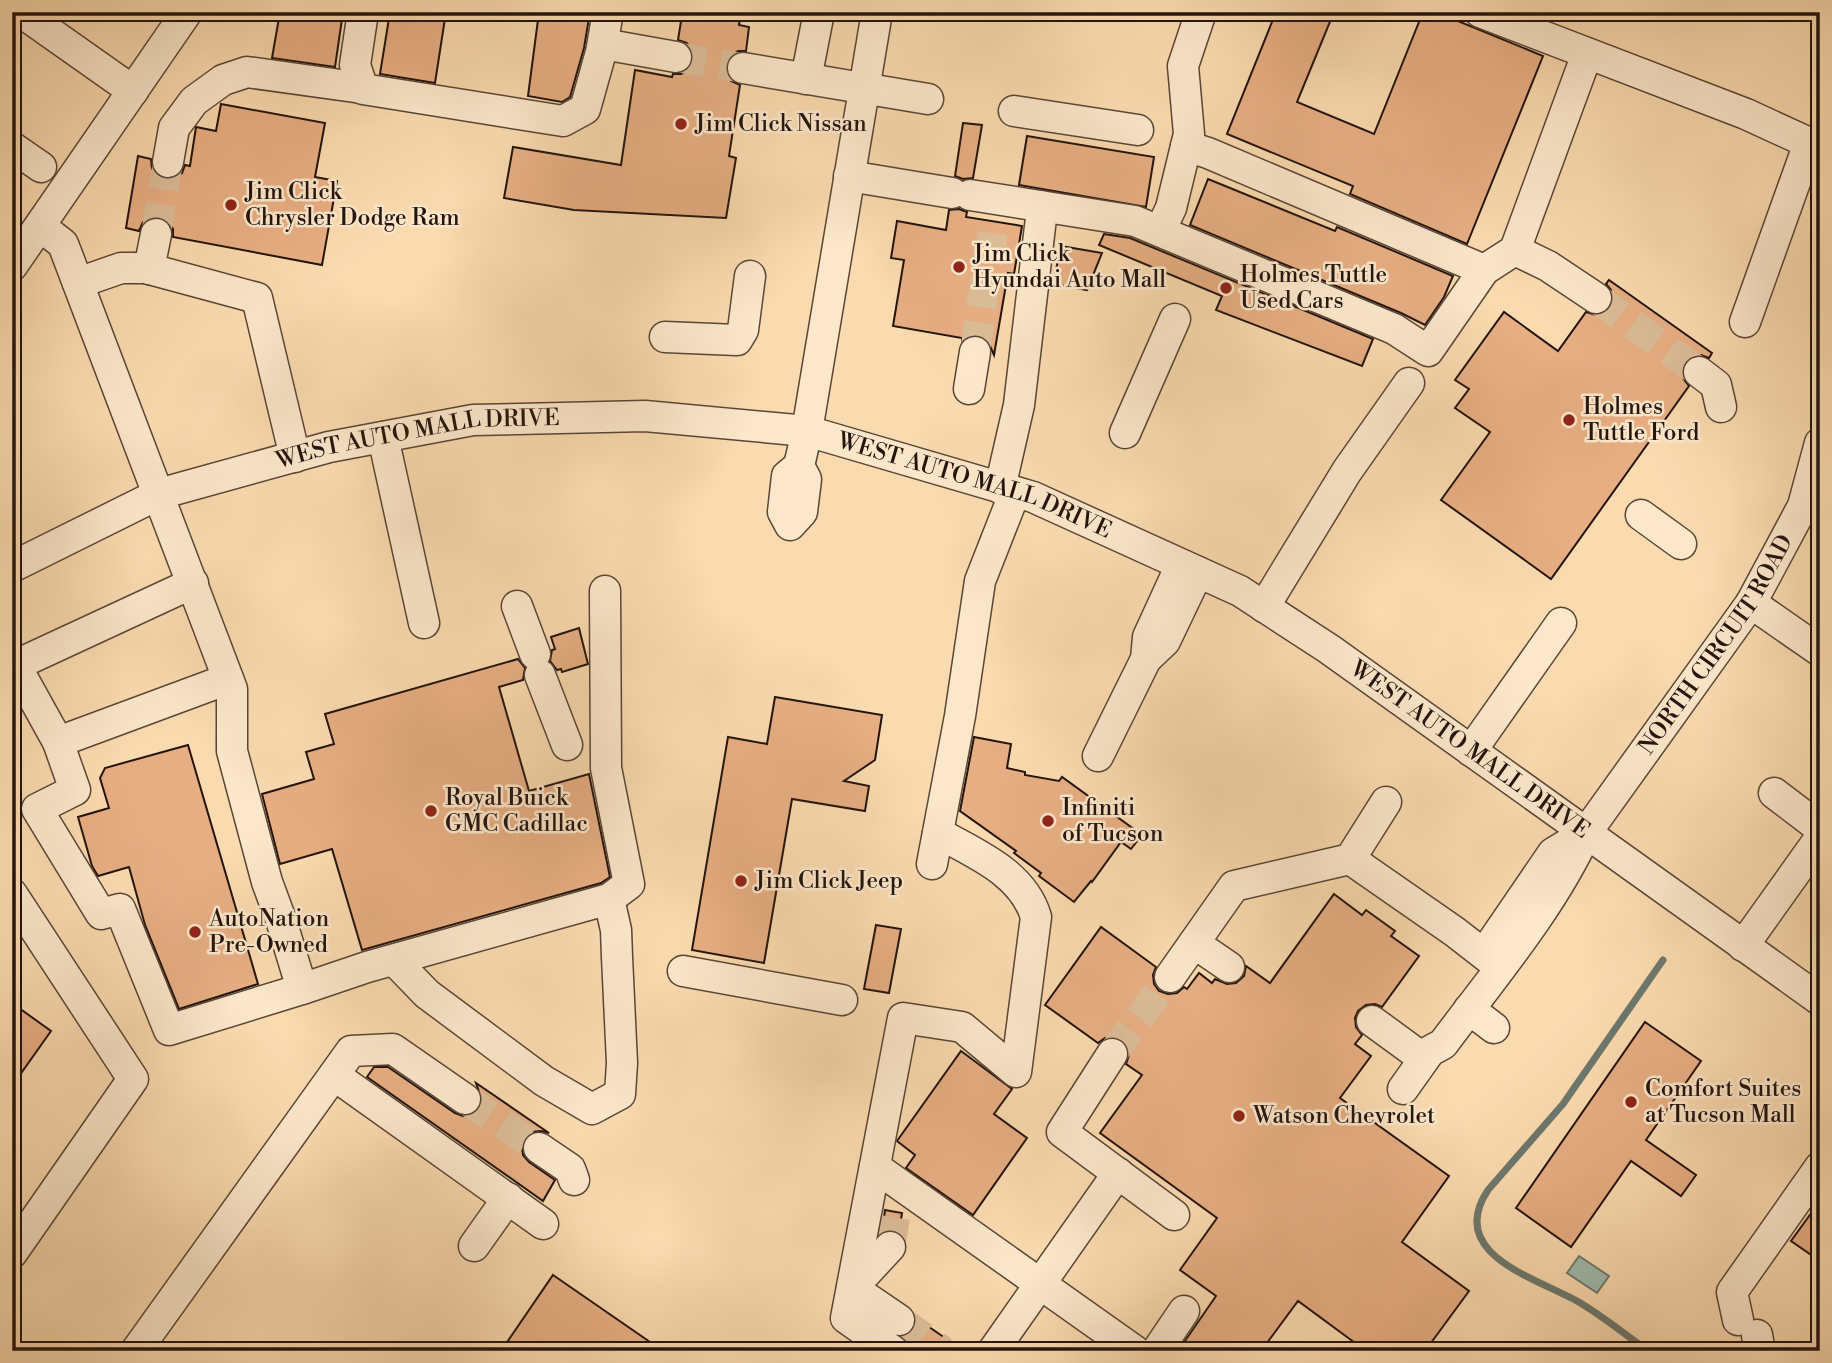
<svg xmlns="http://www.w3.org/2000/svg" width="1832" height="1363" font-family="'Libre Bodoni',serif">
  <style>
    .water { fill: #9ebaad; stroke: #6d786d; stroke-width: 2 }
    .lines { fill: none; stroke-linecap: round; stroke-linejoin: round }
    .stream { stroke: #6d786d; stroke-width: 7 }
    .building { fill: #e7ae83; stroke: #23140d; stroke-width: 2 }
    .minor-tunnel { stroke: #dabc97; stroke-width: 30; stroke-dasharray: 30 15; stroke-linecap: butt }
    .minor-casing { stroke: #594636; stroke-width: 33 }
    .minor { stroke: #fce7cb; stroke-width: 30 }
    .poi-dot { fill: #8f2418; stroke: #fce7cb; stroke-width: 2.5 }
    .labels { text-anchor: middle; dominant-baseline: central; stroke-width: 5; stroke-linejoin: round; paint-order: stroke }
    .poi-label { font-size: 23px; fill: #23140d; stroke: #fce7cb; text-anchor: start }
    .street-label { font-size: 23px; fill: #23140d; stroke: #fce7cb }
  </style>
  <rect width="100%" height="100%" fill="#fadaaf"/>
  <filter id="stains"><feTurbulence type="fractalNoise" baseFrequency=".00286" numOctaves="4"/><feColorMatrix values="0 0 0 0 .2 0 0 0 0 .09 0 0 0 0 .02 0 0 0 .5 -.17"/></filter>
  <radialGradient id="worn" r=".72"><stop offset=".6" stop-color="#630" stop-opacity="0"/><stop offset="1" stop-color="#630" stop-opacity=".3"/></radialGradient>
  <!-- water -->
  <polygon class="water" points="1579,1256 1609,1276 1597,1293 1567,1273"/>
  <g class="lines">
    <!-- stream -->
    <path class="stream" d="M 1648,1351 C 1626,1335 1605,1318 1582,1304 C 1541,1279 1444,1256 1488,1190 L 1563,1104 L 1663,960"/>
  </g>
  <!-- building -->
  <g class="building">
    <polygon points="280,12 343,12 335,67 272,58"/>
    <polygon points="390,12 446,12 435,83 380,74"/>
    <polygon points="539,12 590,12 584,48 570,97 562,102 528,96"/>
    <polygon points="688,12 741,12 739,25 749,27 746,51 738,51 730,56 726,66 726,73 731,81 740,85 729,156 736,158 726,218 574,210 504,198 513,147 621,165 635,70 672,77 673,74 681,74 689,69 693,59 692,50 687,43 678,40 682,15 687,16"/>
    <polygon points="1276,12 1334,12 1297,102 1374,134 1423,12 1436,12 1543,56 1467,244 1350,194 1353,186 1227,134"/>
    <polygon points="221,104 325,123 315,177 337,181 322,265 173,237 173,229 168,221 159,217 150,218 143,222 139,231 126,228 138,156 151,159 152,169 157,176 166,179 175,178 182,173 185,165 190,166 196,127 216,131"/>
    <polygon points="963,123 982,125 973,178 963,179 955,176"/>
    <polygon points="1027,136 1154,157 1146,207 1019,185"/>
    <polygon points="1208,179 1335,231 1337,227 1453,276 1444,297 1425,325 1401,313 1190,225"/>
    <polygon points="959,209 967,212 966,217 1022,226 1014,274 1008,273 994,355 987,339 978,335 969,335 962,341 962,338 893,326 904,260 891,258 897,221 946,230 949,210"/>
    <polygon points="1104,234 1130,238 1373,339 1362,366 1216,310 1222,296 1099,245"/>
    <polygon points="1061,246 1102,253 1087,290 1053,284"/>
    <polygon points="1609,280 1712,353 1709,358 1701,355 1693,356 1685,362 1682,369 1683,378 1689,386 1551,579 1441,500 1490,432 1455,408 1469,389 1455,380 1504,312 1558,351 1586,312 1596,315 1603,314 1610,308 1613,298 1611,290 1606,284"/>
    <polygon points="579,628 588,664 562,672 561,669 557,670 550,661 552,650 555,649 551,637"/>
    <polygon points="518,659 525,668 523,680 499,687 529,791 589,774 610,877 601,883 362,950 332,849 280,864 262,794 314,779 306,752 334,744 325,714"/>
    <polygon points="775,697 882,715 875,760 844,781 869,786 865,811 792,799 764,963 692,950 728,737 767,744"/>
    <polygon points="974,737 1011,744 1007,768 1025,772 1025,775 1059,781 1062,777 1142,835 1131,849 1121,842 1092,882 1091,881 1074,902 1039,876 1041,873 1014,853 1016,851 960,811"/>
    <polygon points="188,745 258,984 179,1009 145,925 129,867 98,876 92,866 78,817 109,808 100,778 105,768"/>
    <polygon points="1334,894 1362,915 1366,910 1395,931 1391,936 1419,956 1382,1007 1375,1004 1366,1005 1358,1011 1355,1018 1356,1027 1362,1035 1355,1044 1371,1056 1340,1098 1449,1176 1402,1242 1469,1291 1425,1351 1366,1351 1298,1301 1261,1351 1178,1351 1216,1296 1180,1270 1217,1218 1100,1133 1142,1075 1126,1064 1129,1055 1127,1045 1121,1039 1113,1037 1105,1038 1098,1043 1045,1005 1101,927 1156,967 1153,975 1154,984 1159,991 1168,994 1177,993 1184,987 1187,989 1199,973 1212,983 1215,979 1227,984 1236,983 1244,976 1246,966 1270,983"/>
    <polygon points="876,925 901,929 889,993 864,989"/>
    <polygon points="12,1003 51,1031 12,1086"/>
    <polygon points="1645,1022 1701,1061 1646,1140 1696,1175 1681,1196 1631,1161 1571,1247 1516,1208"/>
    <polygon points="961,1051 1012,1089 994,1114 1027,1138 973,1215 906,1168 915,1155 897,1141"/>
    <polygon points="374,1067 388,1067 455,1113 463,1116 472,1115 480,1108 482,1100 476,1083 549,1133 541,1131 532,1132 525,1138 522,1146 523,1155 529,1162 555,1180 543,1201 367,1077"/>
    <polygon points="1820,1201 1820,1261 1791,1241"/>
    <polygon points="885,1210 902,1213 899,1233 893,1230 882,1232"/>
    <polygon points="553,1275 663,1351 501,1351"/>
    <polygon points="916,1318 964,1351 923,1351 903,1337 913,1330"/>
  </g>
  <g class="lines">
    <!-- minor-tunnel -->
    <g class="minor-tunnel">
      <polyline points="676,57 743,68"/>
      <polyline points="156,234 168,162"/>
      <polyline points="1596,298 1699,372"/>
      <polyline points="975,352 994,221"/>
      <polyline points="1112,1054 1170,977"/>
      <polyline points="465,1099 539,1148"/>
      <polyline points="890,1247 896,1212"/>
      <polyline points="899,1320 943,1351"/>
    </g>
    <defs>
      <g id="minor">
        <polyline points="21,12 133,91"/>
        <polyline points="363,12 355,65 363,89 563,121 585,109 601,52 608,12"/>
        <polyline points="1480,12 1746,114 1820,148"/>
        <polyline points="603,44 676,57"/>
        <polyline points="743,68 928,99"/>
        <polyline points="806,79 819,12"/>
        <polyline points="1014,111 1138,130"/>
        <polyline points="1186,146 1208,153 1484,270 1515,250 1587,54"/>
        <polyline points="12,147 41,167"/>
        <polyline points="168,162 174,128 194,101 223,80 247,72 362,88"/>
        <polyline points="849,176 952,193"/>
        <polyline points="970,195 1040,206 1041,218 1019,405 1000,488"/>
        <polyline points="1040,206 1135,221 1394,329 1428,351 1484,270"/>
        <polyline points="40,226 63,244 232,689 232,751 267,882 281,920 302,989 367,967 609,899 629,884 606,768 605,591"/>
        <polyline points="1160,231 1171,208 1189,134 1183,66 1201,12"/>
        <polyline points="1515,250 1548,266 1596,298"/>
        <polyline points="12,266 187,12"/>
        <polyline points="149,269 156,234"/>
        <polyline points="78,283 121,268 146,268 257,298 295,457"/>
        <polyline points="1745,322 1809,143"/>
        <polyline points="665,337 737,340 743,330 750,276"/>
        <polyline points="1699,372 1716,385 1721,407"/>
        <polyline points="969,389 975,352"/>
        <polyline points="1125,433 1175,319"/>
        <polyline points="383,437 424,623"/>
        <polyline points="799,466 807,431 877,12"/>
        <polygon points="799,466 806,479 802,512 790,525 783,512 787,476"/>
        <polyline points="1641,515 1681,544"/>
        <polyline points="1181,565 1148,637 1146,659 1165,641 1198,572"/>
        <path id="s1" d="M 12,567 L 159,494 L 329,447 L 473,420 L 645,416 L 807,431 L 1033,497 L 1240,591 L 1329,649 L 1820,1000"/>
        <polyline points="1751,603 1820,651"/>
        <polyline points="517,606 535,654"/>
        <polyline points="1264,607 1347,471 1409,383"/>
        <polyline points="12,659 58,742 228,679"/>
        <polyline points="16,665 193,583"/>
        <polyline points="540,675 567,745"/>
        <polyline points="58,742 75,790 37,809 101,914 120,909 169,1030 302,989"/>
        <polyline points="1471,751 1561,623"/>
        <polyline points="1098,756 1146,659"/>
        <polyline points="1774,793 1820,828"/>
        <polyline points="1350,859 1455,932 1500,967"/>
        <polyline points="932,864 960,716 980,581 1015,492"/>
        <polyline points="12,894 133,1079 12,1253"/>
        <polyline points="1194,943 1229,967"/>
        <polyline points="1743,946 1820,838"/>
        <polyline points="1484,954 1553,853 1586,833"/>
        <polyline points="394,960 427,994 544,1081 592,1109 620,1094 622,1063 617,957 616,930 609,899"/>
        <polyline points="683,971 842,1000"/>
        <polyline points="1170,977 1234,886 1350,859 1386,802"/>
        <polyline points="1469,1009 1494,1028"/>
        <polyline points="1372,1021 1424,1059"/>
        <polyline points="1112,1054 1062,1132 1174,1215"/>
        <polyline points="334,1075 543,1224"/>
        <path id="s2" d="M 1403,1089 L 1430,1051 L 1443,1044 C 1492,978 1551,909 1586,833 L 1751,603 L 1803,506 L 1820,443"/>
        <polyline points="539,1148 570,1169 574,1180"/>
        <polyline points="875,1167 1135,1351"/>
        <polyline points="474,1246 508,1198"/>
        <polyline points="890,1247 852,1288 899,1320"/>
        <polyline points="1738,1320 1732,1292 1820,1167"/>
        <polyline points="1757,1335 1760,1351"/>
        <polyline points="136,1351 351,1051 393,1049 465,1099"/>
        <path d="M 893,1351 L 846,1318 L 903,1018 L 962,1027 L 1016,1072 L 1036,917 C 1023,873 976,854 938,833"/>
        <polyline points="993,1351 1118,1173"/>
        <polyline points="1157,1351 1184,1311"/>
      </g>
    </defs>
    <!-- minor casing -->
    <use href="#minor" class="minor-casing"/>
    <!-- minor -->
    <use href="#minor" class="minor"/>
  </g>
  <!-- markers -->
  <g class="poi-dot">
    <circle cx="681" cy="124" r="7"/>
    <circle cx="231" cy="205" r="7"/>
    <circle cx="959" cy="267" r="7"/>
    <circle cx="1226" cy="288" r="7"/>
    <circle cx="1569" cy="420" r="7"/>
    <circle cx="431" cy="811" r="7"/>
    <circle cx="1048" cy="821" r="7"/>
    <circle cx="741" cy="881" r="7"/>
    <circle cx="195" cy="932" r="7"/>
    <circle cx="1631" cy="1102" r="7"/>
    <circle cx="1239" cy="1116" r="7"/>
  </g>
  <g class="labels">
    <!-- poi labels -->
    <g class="poi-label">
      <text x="695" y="124">Jim Click Nissan</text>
      <text x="245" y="192">Jim Click<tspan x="245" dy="26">Chrysler Dodge Ram</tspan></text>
      <text x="973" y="254">Jim Click<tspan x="973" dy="26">Hyundai Auto Mall</tspan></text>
      <text x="1240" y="275">Holmes Tuttle<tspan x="1240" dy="26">Used Cars</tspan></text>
      <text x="1583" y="407">Holmes<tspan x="1583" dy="26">Tuttle Ford</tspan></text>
      <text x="445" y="798">Royal Buick<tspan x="445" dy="26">GMC Cadillac</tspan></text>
      <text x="1062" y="808">Infiniti<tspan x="1062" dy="26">of Tucson</tspan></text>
      <text x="755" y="881">Jim Click Jeep</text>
      <text x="209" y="919">AutoNation<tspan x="209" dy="26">Pre-Owned</tspan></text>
      <text x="1645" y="1089">Comfort Suites<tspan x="1645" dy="26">at Tucson Mall</tspan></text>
      <text x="1253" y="1116">Watson Chevrolet</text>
    </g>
    <!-- street labels -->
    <g class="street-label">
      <text stroke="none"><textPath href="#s1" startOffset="430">WEST AUTO MALL DRIVE</textPath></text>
      <text stroke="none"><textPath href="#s1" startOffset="998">WEST AUTO MALL DRIVE</textPath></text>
      <text stroke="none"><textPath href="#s2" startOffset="546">NORTH CIRCUIT ROAD</textPath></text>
      <text stroke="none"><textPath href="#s1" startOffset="1564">WEST AUTO MALL DRIVE</textPath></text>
    </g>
  </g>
  <!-- margin -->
  <rect width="1832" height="1363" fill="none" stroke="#fadaaf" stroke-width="42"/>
  <rect x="14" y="14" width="1804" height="1335" fill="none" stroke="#23140d" stroke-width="3.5"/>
  <rect x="21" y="21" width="1790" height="1321" fill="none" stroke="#23140d" stroke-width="2"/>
  <rect width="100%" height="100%" filter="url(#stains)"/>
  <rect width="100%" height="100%" fill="url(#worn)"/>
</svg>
